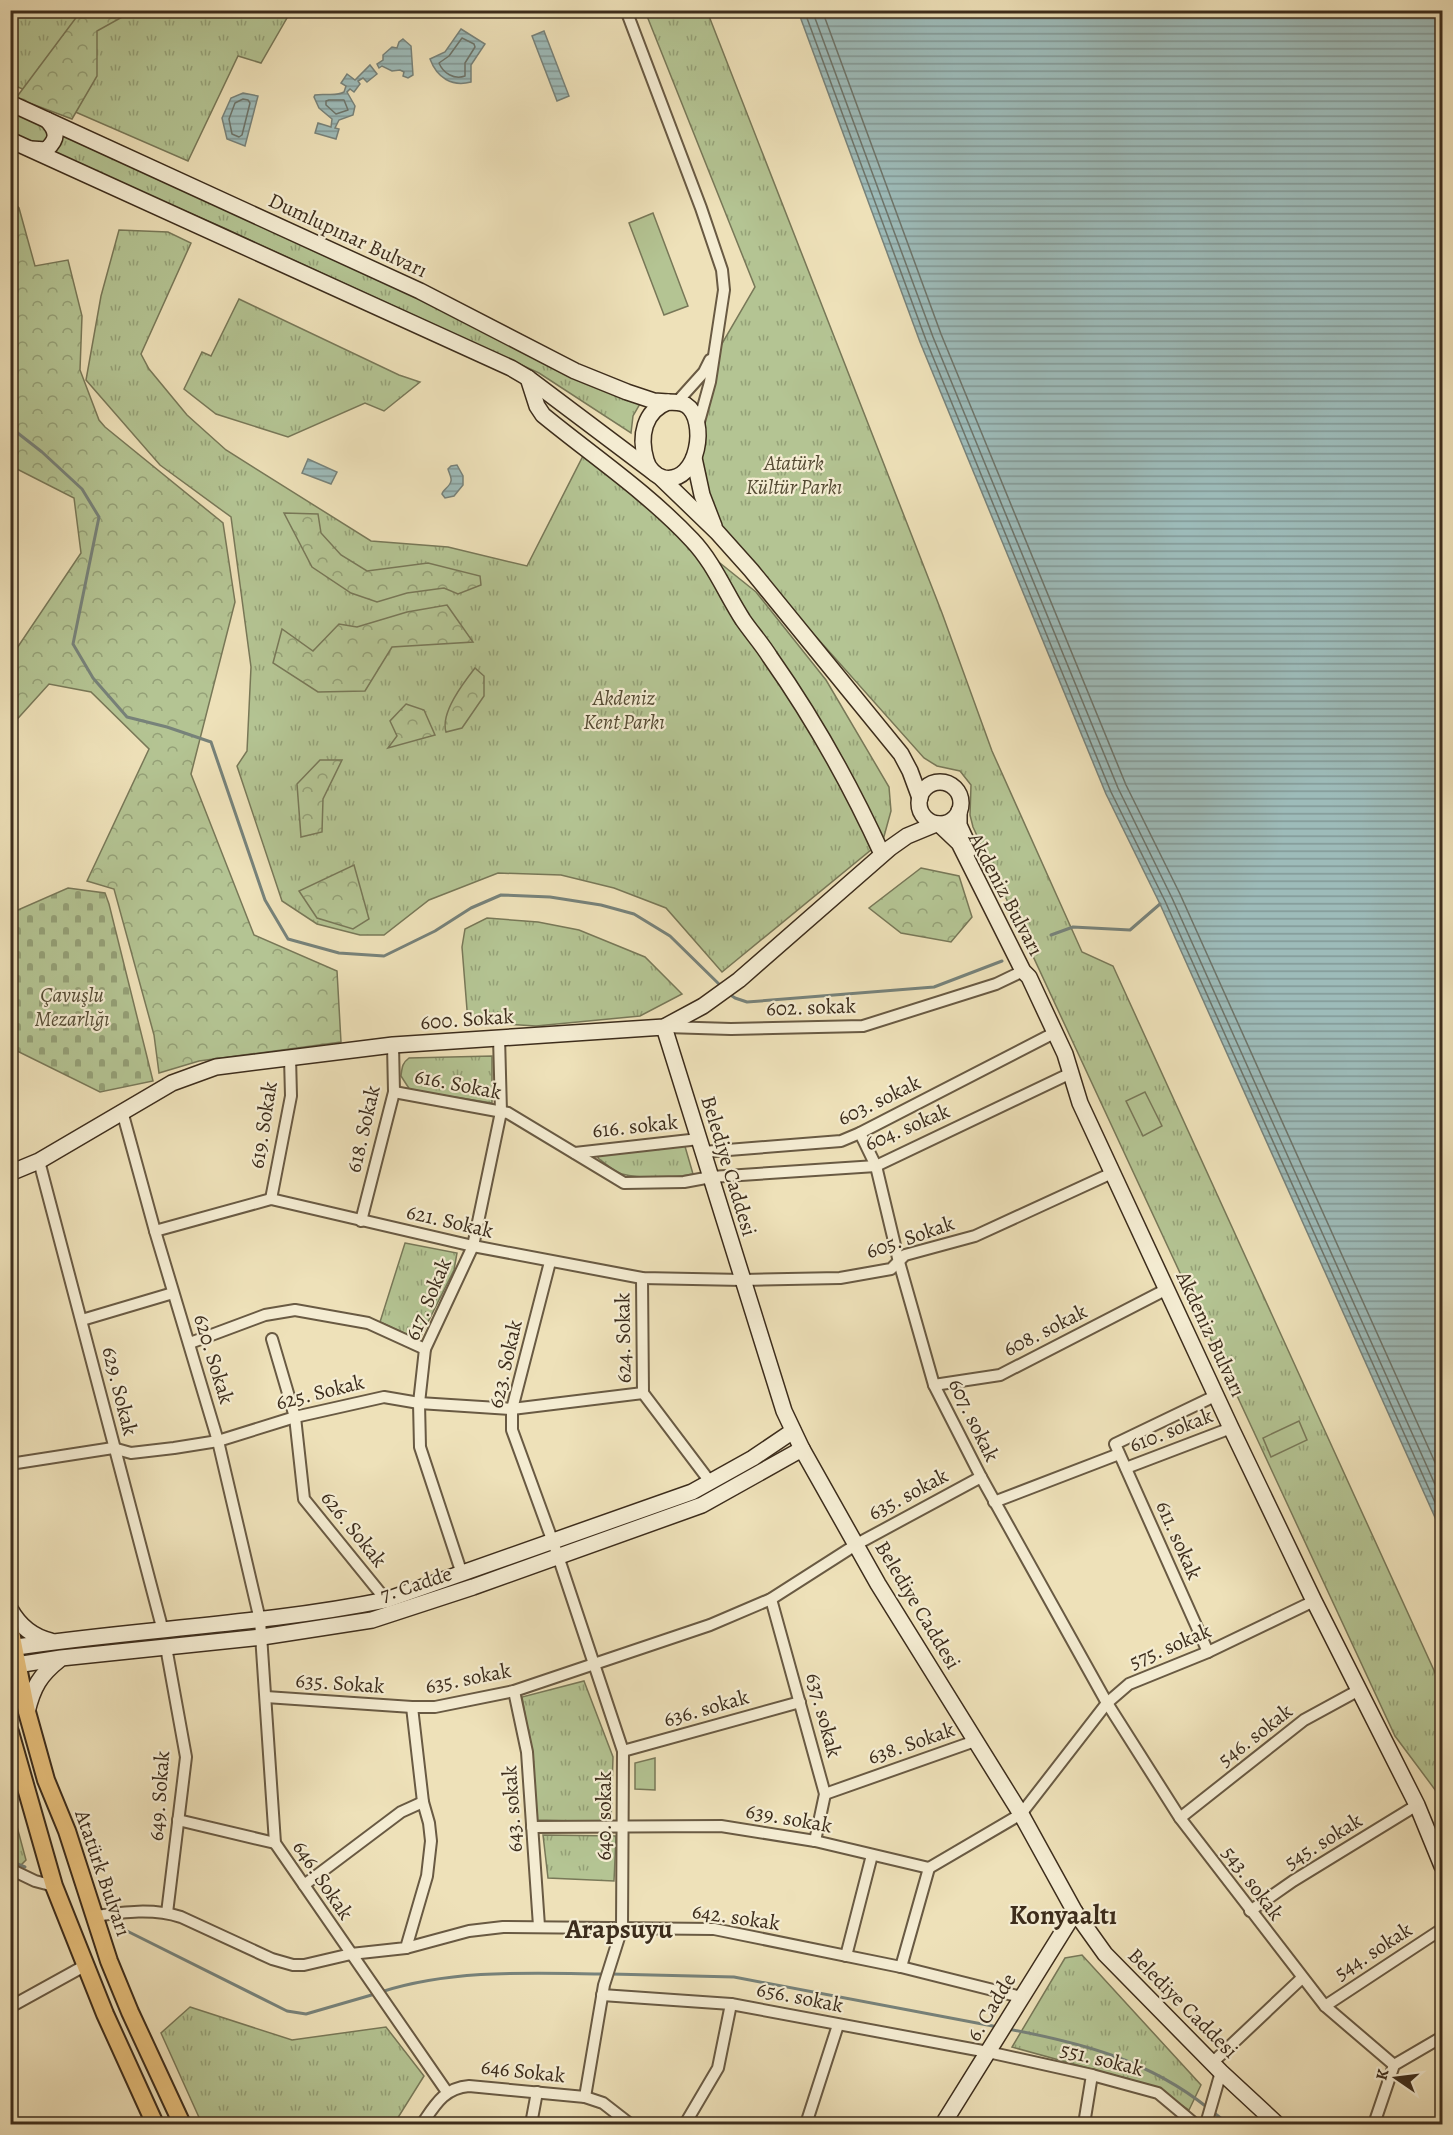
<svg xmlns="http://www.w3.org/2000/svg" width="1453" height="2135" font-family="Alegreya,serif">
  <style>
    .grass { fill: url(#grass-tufts); stroke: #787858; stroke-width: 1.5 }
    .forest { fill: url(#forest-crowns); stroke: #787858; stroke-width: 1.5 }
    .cemetery { fill: url(#cemetery-stones); stroke: #787858; stroke-width: 1.5 }
    .pitch { fill: #b4c493; stroke: #787858; stroke-width: 1.5 }
    .water { fill: url(#water-rules); stroke: #77827a; stroke-width: 1.5 }
    .lines { fill: none; stroke-linecap: round; stroke-linejoin: round }
    .shore { stroke: #6d746a; stroke-width: 1.5 }
    .stream { stroke: #77827a; stroke-width: 3 }
    .street-casing { stroke: #695a43; stroke-width: 14 }
    .secondary-casing { stroke: #3d2d1c; stroke-width: 18 }
    .primary-casing { stroke: #3d2d1c; stroke-width: 20 }
    .street { stroke: #f4ecd2; stroke-width: 10 }
    .secondary { stroke: #f4ecd2; stroke-width: 15 }
    .primary { stroke: #e7c07c; stroke-width: 16 }
    .labels { text-anchor: middle; dominant-baseline: central; stroke-width: 4.5; stroke-linejoin: round; paint-order: stroke }
    .street-label { font-size: 21px; fill: #3d2d1c; stroke: #f4ecd2 }
    .park-label { font-size: 21px; font-style: italic; fill: #554b34; stroke: #f4ecd2 }
    .district-label { font-size: 27px; font-weight: bold; fill: #3d2d1c; stroke: #f4ecd2 }
  </style>
  <defs>
    <pattern id="grass-tufts" width="24" height="20" patternUnits="userSpaceOnUse" patternTransform="scale(1.5)"><rect width="24" height="20" fill="#b4c493"/><path d="M3 7l-1-3M5 7V3M7 7l1-3M15 17l-1-3M17 17v-4M19 17l1-3" fill="none" stroke="#94a077"/></pattern>
    <pattern id="forest-crowns" width="20" height="18" patternUnits="userSpaceOnUse" patternTransform="scale(1.5)"><rect width="20" height="18" fill="#b4c493"/><path d="M2 6a3 3 0 1 1 6 0M12 15a3 3 0 1 1 6 0" fill="none" stroke="#94a077"/></pattern>
    <pattern id="cemetery-stones" width="16" height="16" patternUnits="userSpaceOnUse" patternTransform="scale(1.5)"><rect width="16" height="16" fill="#b4c493"/><path d="M2 7V4a2 2 0 0 1 4 0v3zM10 15v-3a2 2 0 0 1 4 0v3z" fill="#94a077"/></pattern>
    <pattern id="water-rules" width="6" height="5" patternUnits="userSpaceOnUse" patternTransform="scale(1.5)"><rect width="6" height="5" fill="#9dbbb9"/><path d="M0 2.5h6" fill="none" stroke="#819896"/></pattern>
  </defs>
  <rect width="100%" height="100%" fill="#eee1b9"/>
  <filter id="stains"><feTurbulence type="fractalNoise" baseFrequency=".00333" numOctaves="4"/><feColorMatrix values="0 0 0 0 .2 0 0 0 0 .09 0 0 0 0 .02 0 0 0 .5 -.17"/></filter>
  <radialGradient id="worn" r=".72"><stop offset=".6" stop-color="#630" stop-opacity="0"/><stop offset="1" stop-color="#630" stop-opacity=".3"/></radialGradient>
  <!-- grass -->
  <g class="grass">
    <polygon points="11,11 291,11 261,63 238,56 188,161 11,84"/>
    <polygon points="645,11 707,11 942,613 992,751 1082,952 1113,966 1442,1688 1442,1808 1436,1791 1395,1736 973,827 970,815 971,785 960,771 937,766 924,758 737,548 720,526 701,473 702,435 720,347 755,287"/>
    <polygon points="10,109 47,127 49,132 47,141 34,143 11,133"/>
    <polygon points="64,132 641,402 633,416 631,433 539,373 224,228 54,154"/>
    <polygon points="119,230 168,232 191,243 141,354 149,369 187,415 226,450 371,541 448,547 527,566 584,454 756,592 826,680 889,787 891,811 883,840 722,972 666,908 614,888 561,875 498,873 429,900 384,935 360,935 317,924 282,901 237,766 247,751 251,667 231,517 160,465 86,380 101,296"/>
    <polygon points="239,299 399,375 420,382 384,411 365,403 288,437 216,414 184,389 202,352 211,356"/>
    <polygon points="487,918 538,922 579,930 645,957 682,994 640,1016 536,1026 468,1022 462,947 465,929"/>
    <path d="M 492,1056 L 492,1103 L 410,1090 L 401,1076 C 402,1068 402,1063 409,1058 Z"/>
    <path d="M 684,1143 L 693,1174 C 674,1178 641,1179 622,1174 C 614,1172 605,1163 598,1158 L 599,1154 Z"/>
    <polygon points="405,1243 457,1253 454,1270 419,1340 380,1322"/>
    <polygon points="584,1681 613,1757 611,1822 537,1820 531,1750 522,1697"/>
    <polygon points="11,1808 12,1808 26,1860 18,1868 11,1865"/>
    <polygon points="543,1835 616,1836 614,1881 548,1878"/>
    <polygon points="1082,1955 1201,2085 1189,2110 1153,2086 1012,2047 1065,1958"/>
    <polygon points="190,2007 292,2040 386,2027 424,2076 394,2124 202,2124 161,2033"/>
  </g>
  <!-- forest -->
  <g class="forest">
    <polygon points="81,11 133,11 97,31 97,76 72,119 16,98"/>
    <polygon points="11,200 19,208 35,266 68,260 82,316 80,370 99,420 105,427 223,523 235,602 191,774 254,935 337,971 341,1042 199,1061 159,1073 154,1035 114,889 87,881 149,749 91,692 49,684 11,726 11,657 81,553 74,498 11,466"/>
    <polygon points="284,513 318,514 321,533 341,555 367,571 428,563 480,576 481,585 458,594 444,588 407,593 377,602 351,593 312,567"/>
    <polygon points="447,605 473,642 392,647 365,691 318,692 273,663 282,629 313,651 339,624 357,627 407,612"/>
    <path d="M 475,668 L 484,676 L 484,696 L 462,728 L 446,732 C 440,713 464,682 475,668 Z"/>
    <polygon points="406,704 424,710 435,735 388,748 397,736 390,721"/>
    <polygon points="320,760 342,760 323,799 322,832 301,837 297,784"/>
    <polygon points="354,865 369,919 353,929 317,918 299,891"/>
    <polygon points="921,868 959,876 972,917 951,942 901,933 869,908"/>
  </g>
  <!-- cemetery -->
  <polygon class="cemetery" points="68,888 105,893 109,904 153,1081 100,1092 11,1048 11,913"/>
  <!-- pitch -->
  <g class="pitch">
    <polygon points="653,213 688,306 664,315 629,223"/>
    <polygon points="1145,1092 1162,1126 1143,1136 1126,1101"/>
    <polygon points="1299,1421 1307,1440 1271,1457 1263,1438"/>
    <polygon points="655,1758 655,1790 635,1789 635,1763"/>
  </g>
  <!-- water -->
  <g class="water">
    <polygon points="798,11 1442,11 1442,1533 1160,904 1106,794 920,342"/>
    <path d="M 461,29 L 485,44 L 471,65 L 471,82 C 452,87 437,78 430,59 L 445,52 Z"/>
    <polygon points="544,31 569,96 557,101 532,36"/>
    <polygon points="403,39 411,46 413,75 408,78 403,76 404,72 400,70 392,71 382,66 379,68 377,64 383,60 383,55 392,47 397,48 399,42"/>
    <path d="M 370,65 L 377,74 L 367,82 L 363,78 L 358,81 L 360,84 L 354,92 L 350,89 L 347,92 L 355,106 L 353,115 L 339,120 L 335,128 L 339,129 L 336,139 L 315,133 L 318,123 L 331,127 L 332,119 L 319,108 L 314,97 L 315,95 C 325,93 336,97 344,92 L 346,86 L 341,83 L 347,74 L 355,80 Z"/>
    <polygon points="243,93 258,96 245,146 227,139 222,118 231,98"/>
    <polygon points="308,459 337,472 331,484 302,473"/>
    <path d="M 457,465 L 463,476 L 463,485 L 454,496 L 445,498 L 442,494 C 443,489 450,487 451,481 C 452,478 449,473 448,469 L 451,466 Z"/>
  </g>
  <g class="lines">
    <!-- shore -->
    <g class="shore">
      <polyline points="804,10 926,340 1111,792 1165,901 1442,1518"/>
      <polyline points="812,10 933,337 1118,788 1172,898 1442,1500"/>
      <polyline points="822,10 941,334 1126,785 1180,894 1442,1478"/>
      <path d="M 462,38 L 474,44 L 475,47 L 465,63 L 465,76 C 454,80 443,73 439,63 L 449,56 Z"/>
      <polygon points="243,99 248,100 250,103 242,135 239,137 232,134 229,119 235,103"/>
      <polygon points="329,100 344,100 348,110 336,114 326,105 326,101"/>
    </g>
    <!-- stream -->
    <g class="stream">
      <polyline points="10,427 42,452 82,489 99,517 73,644 93,678 127,717 167,727 211,742 265,900 288,939 339,953 384,956 435,931 471,908 501,895 550,897 601,905 634,914 670,936 722,987"/>
      <polyline points="1051,935 1073,927 1130,930 1160,904"/>
      <polyline points="729,994 735,998 747,1002 934,987 1002,961"/>
      <polyline points="10,1861 25,1867"/>
      <polyline points="123,1929 287,2011 306,2014 375,1994"/>
      <polyline points="611,1974 734,1977 998,2027"/>
      <path d="M 381,1992 C 453,1969 530,1973 604,1974"/>
      <path d="M 1008,2029 C 1082,2043 1148,2060 1208,2108"/>
      <polyline points="1213,2112 1228,2124"/>
    </g>
    <defs>
      <g id="street">
        <polyline points="626,10 701,208 722,270 724,290 710,382 697,429"/>
        <polyline points="677,402 704,372 710,360"/>
        <polyline points="666,1027 731,1029 863,1026 996,984 1023,971"/>
        <polyline points="394,1092 508,1113 624,1183 684,1182 711,1177 876,1166 1071,1073"/>
        <polyline points="122,1111 155,1231 218,1441 260,1620 275,1843 447,2092"/>
        <polyline points="860,1133 876,1166 899,1262 934,1385 981,1477 1107,1703 1180,1818 1325,2006 1394,2065"/>
        <polyline points="703,1152 841,1141 860,1133 1056,1032"/>
        <polyline points="575,1153 699,1139"/>
        <polyline points="39,1161 163,1631"/>
        <polyline points="271,1199 291,1096 290,1057"/>
        <polyline points="361,1221 394,1092 393,1045"/>
        <polyline points="155,1231 271,1199 473,1246 642,1278 743,1280 840,1278 891,1269 905,1255 975,1236 1112,1173"/>
        <polyline points="550,1262 512,1409 512,1430 558,1556 623,1751 622,1928 604,1985 585,2097"/>
        <polyline points="642,1278 643,1393 711,1483"/>
        <polyline points="82,1320 173,1293"/>
        <polyline points="272,1339 295,1417 304,1499 386,1600"/>
        <polyline points="190,1343 265,1315 295,1310 368,1323 425,1349"/>
        <polyline points="934,1385 1000,1375 1167,1289"/>
        <polyline points="10,1464 113,1448 131,1453 174,1448 218,1441 295,1417 384,1397 419,1403 512,1409 643,1393"/>
        <polyline points="1126,1468 1231,1428"/>
        <polyline points="994,1502 1119,1454"/>
        <polyline points="462,1574 420,1447 419,1403 425,1349 473,1246 501,1112 499,1037"/>
        <polyline points="771,1599 825,1794 815,1841"/>
        <polyline points="166,1647 186,1757 167,1913"/>
        <polyline points="1208,1652 1115,1444 1217,1395"/>
        <polyline points="514,1691 527,1752 539,1926"/>
        <polyline points="266,1697 412,1707"/>
        <polyline points="623,1751 800,1702"/>
        <polyline points="825,1794 975,1741"/>
        <polyline points="1180,1818 1304,1720 1359,1690"/>
        <polyline points="178,1820 275,1843"/>
        <polyline points="532,1827 721,1826 815,1841 929,1868 1021,1814 1107,1703 1129,1684 1208,1652 1314,1601"/>
        <polyline points="10,1869 35,1881 54,1886"/>
        <polyline points="304,1885 401,1812 423,1802"/>
        <polyline points="1250,1911 1293,1881 1417,1805"/>
        <path d="M 95,1916 C 124,1912 153,1908 181,1917 L 272,1959 L 293,1965 L 304,1965 L 351,1954 L 406,1948 L 427,1876 L 431,1841 L 429,1823 L 423,1802 L 412,1707 L 435,1707 L 514,1691 L 710,1625 L 771,1599 L 857,1544 L 981,1477"/>
        <polyline points="406,1948 469,1931 503,1927 714,1929 901,1967 1021,1997"/>
        <polyline points="846,1956 872,1855"/>
        <polyline points="901,1967 929,1868"/>
        <polyline points="602,1995 731,2004 988,2052 1092,2075 1158,2093 1195,2124"/>
        <polyline points="1325,2006 1442,1929"/>
        <polyline points="10,2007 86,1965"/>
        <polyline points="1212,2063 1302,1978"/>
        <path d="M 422,2124 C 435,2105 444,2088 469,2086 L 585,2097 L 603,2103 L 630,2124"/>
        <polyline points="531,2124 537,2092"/>
        <polyline points="685,2124 718,2068 731,2004"/>
        <polyline points="806,2124 838,2025"/>
        <polyline points="1084,2124 1092,2075"/>
        <polyline points="1206,2124 1221,2072"/>
        <polyline points="1374,2124 1394,2065 1442,2037"/>
      </g>
      <g id="secondary">
        <polyline points="10,103 420,291 575,371 627,392 654,401 668,402"/>
        <polyline points="10,140 511,368 528,378 653,472"/>
        <path d="M 31,149 L 46,150 C 58,139 58,132 47,120"/>
        <path d="M 528,378 L 537,406 L 543,415 C 593,456 647,492 692,540 C 714,563 726,594 743,620 C 752,633 762,644 770,657 C 813,718 851,786 882,854"/>
        <path d="M 668,402 C 674,402 681,402 686,405 C 708,419 699,484 664,478 C 655,476 648,468 646,460 C 639,436 644,411 668,402 Z"/>
        <polyline points="694,458 702,495 714,526"/>
        <polyline points="660,477 717,532 751,570 901,754 910,771 920,798"/>
        <circle cx="940" cy="803" r="21"/>
        <polyline points="959,811 959,825 970,849"/>
        <polyline points="939,824 959,843 1023,971 1029,977 1065,1054 1080,1103 1231,1428 1314,1601 1417,1805 1442,1866"/>
        <polyline points="664,1027 784,1411 802,1449 878,1584 1021,1814 1075,1912 1105,1954 1221,2072 1277,2124"/>
        <polyline points="10,1173 39,1161 172,1083 216,1067 393,1045 664,1027 703,1006 739,980 890,848 907,836 936,824"/>
        <path d="M 10,1609 C 19,1625 33,1637 51,1641"/>
        <path d="M 10,1648 C 135,1629 262,1625 386,1600 L 692,1492 L 753,1458 L 793,1431"/>
        <polyline points="10,1666 61,1658 262,1637 372,1620 473,1587 702,1505 802,1449"/>
        <path d="M 27,1712 C 33,1687 40,1675 59,1660"/>
        <polyline points="943,2124 1075,1912"/>
      </g>
      <g id="primary">
        <polyline points="10,1627 27,1712 46,1780 67,1831 109,1961 130,2012 182,2124"/>
        <polyline points="10,1732 54,1886 105,2014 155,2124"/>
      </g>
    </defs>
    <!-- street casing -->
    <use href="#street" class="street-casing"/>
    <!-- secondary casing -->
    <use href="#secondary" class="secondary-casing"/>
    <!-- primary casing -->
    <use href="#primary" class="primary-casing"/>
    <!-- street -->
    <use href="#street" class="street"/>
    <!-- secondary -->
    <use href="#secondary" class="secondary"/>
    <!-- primary -->
    <use href="#primary" class="primary"/>
  </g>
  <g class="labels">
    <!-- street labels -->
    <g class="street-label">
      <text transform="translate(348 235) rotate(25)">Dumlupınar Bulvarı</text>
      <text transform="translate(1006 894) rotate(62)">Akdeniz Bulvarı</text>
      <text transform="translate(811 1007) rotate(-2)">602. sokak</text>
      <text transform="translate(467 1019) rotate(-4)">600. Sokak</text>
      <text transform="translate(458 1084) rotate(11)">616. Sokak</text>
      <text transform="translate(879 1100) rotate(-26)">603. sokak</text>
      <text transform="translate(263 1125) rotate(-81)">619. Sokak</text>
      <text transform="translate(635 1126) rotate(-6)">616. sokak</text>
      <text transform="translate(907 1127) rotate(-23)">604. sokak</text>
      <text transform="translate(363 1129) rotate(-77)">618. Sokak</text>
      <text transform="translate(729 1166) rotate(73)">Belediye Caddesi</text>
      <text transform="translate(450 1221) rotate(13)">621. Sokak</text>
      <text transform="translate(910 1237) rotate(-19)">605. Sokak</text>
      <text transform="translate(428 1299) rotate(-67)">617. Sokak</text>
      <text transform="translate(1045 1330) rotate(-27)">608. sokak</text>
      <text transform="translate(1211 1334) rotate(65)">Akdeniz Bulvarı</text>
      <text transform="translate(623 1338) rotate(-91)">624. Sokak</text>
      <text transform="translate(214 1359) rotate(73)">620. Sokak</text>
      <text transform="translate(505 1364) rotate(-77)">623. Sokak</text>
      <text transform="translate(120 1391) rotate(76)">629. Sokak</text>
      <text transform="translate(320 1392) rotate(-14)">625. Sokak</text>
      <text transform="translate(974 1420) rotate(64)">607. sokak</text>
      <text transform="translate(1171 1430) rotate(-21)">610. sokak</text>
      <text transform="translate(908 1494) rotate(-28)">635. sokak</text>
      <text transform="translate(354 1529) rotate(51)">626. Sokak</text>
      <text transform="translate(1179 1540) rotate(66)">611. sokak</text>
      <text transform="translate(416 1584) rotate(-18)">7. Cadde</text>
      <text transform="translate(918 1605) rotate(59)">Belediye Caddesi</text>
      <text transform="translate(1170 1646) rotate(-23)">575. sokak</text>
      <text transform="translate(468 1678) rotate(-11)">635. sokak</text>
      <text transform="translate(340 1683) rotate(4)">635. Sokak</text>
      <text transform="translate(706 1708) rotate(-16)">636. sokak</text>
      <text transform="translate(824 1715) rotate(75)">637. sokak</text>
      <text transform="translate(1255 1735) rotate(-38)">546. sokak</text>
      <text transform="translate(911 1743) rotate(-19)">638. Sokak</text>
      <text transform="translate(159 1796) rotate(-86)">649. Sokak</text>
      <text transform="translate(512 1809) rotate(-94)">643. sokak</text>
      <text transform="translate(604 1816) rotate(-90)">640. sokak</text>
      <text transform="translate(789 1818) rotate(10)">639. sokak</text>
      <text transform="translate(1323 1841) rotate(-32)">545. sokak</text>
      <text transform="translate(103 1873) rotate(71)">Atatürk Bulvarı</text>
      <text transform="translate(323 1880) rotate(56)">646. Sokak</text>
      <text transform="translate(1253 1883) rotate(53)">543. sokak</text>
      <text transform="translate(736 1917) rotate(8)">642. sokak</text>
      <text transform="translate(1373 1951) rotate(-33)">544. sokak</text>
      <text transform="translate(800 1997) rotate(11)">656. sokak</text>
      <text transform="translate(1183 2003) rotate(45)">Belediye Caddesi</text>
      <text transform="translate(991 2007) rotate(-59)">6. Cadde</text>
      <text transform="translate(1102 2059) rotate(14)">551. sokak</text>
      <text transform="translate(523 2071) rotate(6)">646 Sokak</text>
    </g>
    <!-- park labels -->
    <g class="park-label">
      <text x="794" y="463">Atatürk<tspan x="794" dy="24">Kültür Parkı</tspan></text>
      <text x="624" y="698">Akdeniz<tspan x="624" dy="24">Kent Parkı</tspan></text>
      <text x="72" y="995">Çavuşlu<tspan x="72" dy="24">Mezarlığı</tspan></text>
    </g>
    <!-- district labels -->
    <g class="district-label">
      <text x="1063" y="1915">Konyaaltı</text>
      <text x="619" y="1929">Arapsuyu</text>
    </g>
  </g>
  <!-- margin -->
  <rect width="1453" height="2135" fill="none" stroke="#eee1b9" stroke-width="36"/>
  <rect x="12" y="12" width="1429" height="2111" fill="none" stroke="#3d2d1c" stroke-width="3"/>
  <rect x="18" y="18" width="1417" height="2099" fill="none" stroke="#3d2d1c" stroke-width="1.5"/>
  <!-- north arrow -->
  <g transform="translate(1396 2078) rotate(284)" stroke="#f4ecd2" stroke-width="4.5" paint-order="stroke">
  <path d="M0-4.5L10 22L0 15L-10 22Z" fill="#3d2d1c"/>
  <text y="-9" font-size="16" font-weight="bold" text-anchor="middle" fill="#3d2d1c">K</text>
  </g>
  <rect width="100%" height="100%" filter="url(#stains)"/>
  <rect width="100%" height="100%" fill="url(#worn)"/>
</svg>
